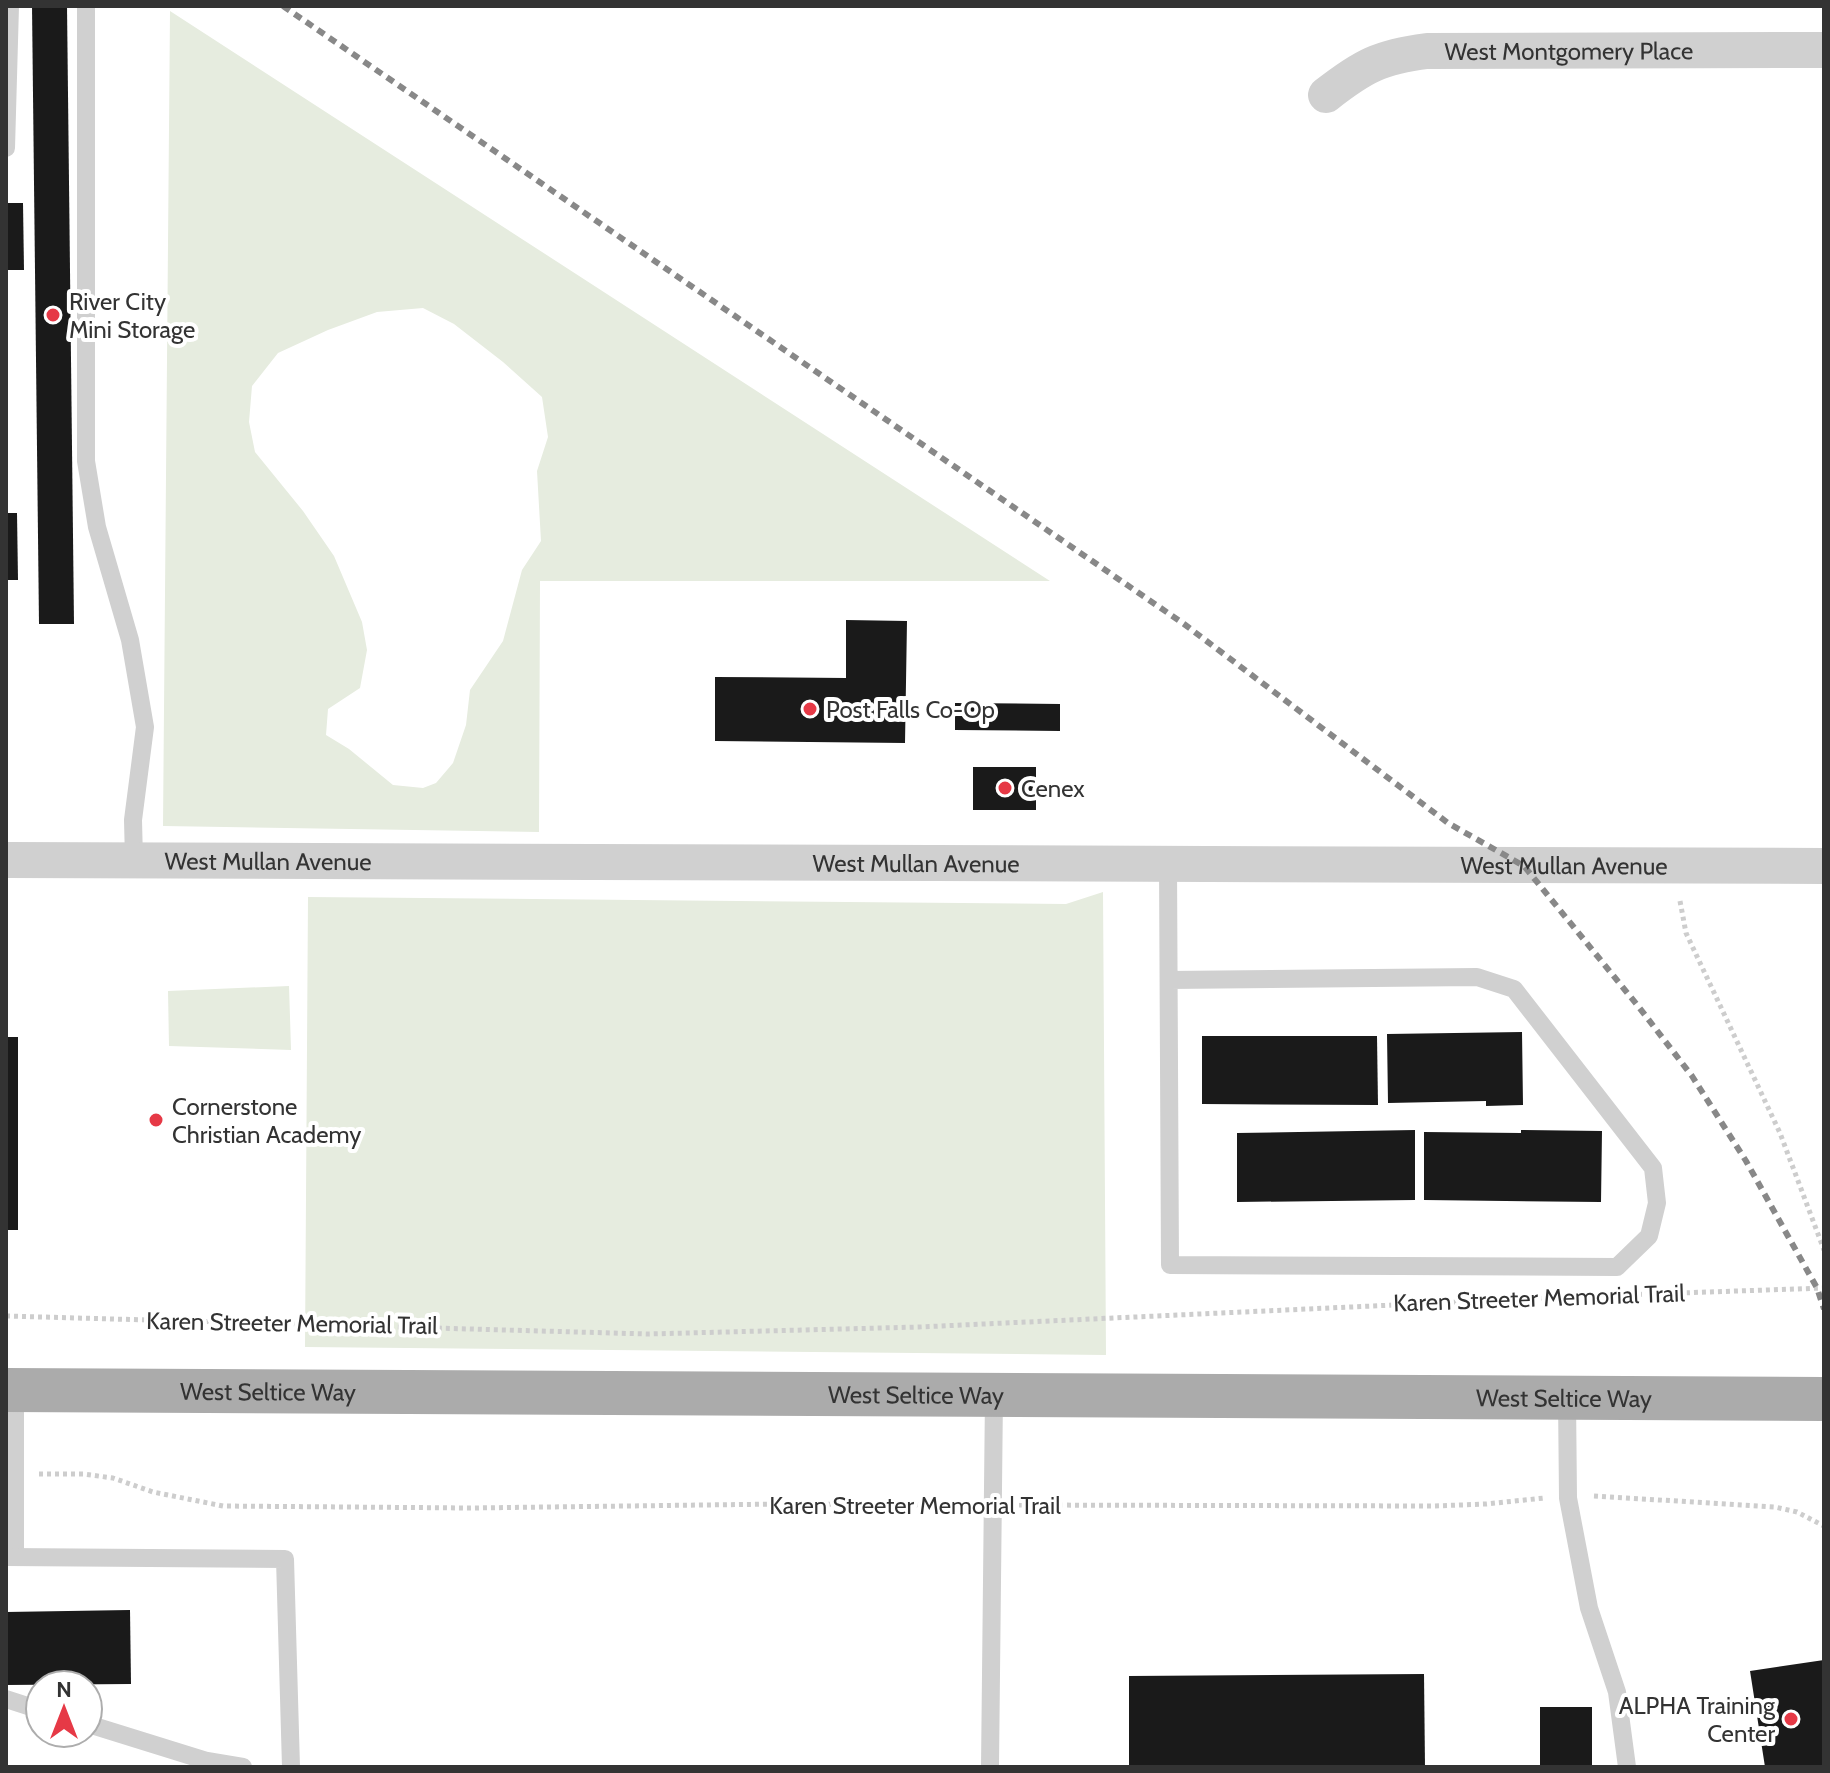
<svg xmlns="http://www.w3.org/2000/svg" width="1830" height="1773" font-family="Cabin,sans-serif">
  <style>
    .green { fill: #e6ecdf; fill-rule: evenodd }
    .building { fill: #1a1a1a }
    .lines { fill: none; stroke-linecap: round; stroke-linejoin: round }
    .path { stroke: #cdcdcd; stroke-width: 5; stroke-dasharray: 4 4; stroke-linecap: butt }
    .lane { stroke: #d0d0d0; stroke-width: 18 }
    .street { stroke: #d0d0d0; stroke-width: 36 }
    .primary { stroke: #ababab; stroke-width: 44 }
    .rail { stroke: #888; stroke-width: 6; stroke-dasharray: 8 6; stroke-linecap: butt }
    .poi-dot { fill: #e63946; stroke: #fff; stroke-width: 3 }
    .labels { text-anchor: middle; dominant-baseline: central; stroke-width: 8; stroke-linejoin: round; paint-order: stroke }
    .street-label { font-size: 24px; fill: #333; stroke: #fff }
    .poi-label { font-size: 24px; fill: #333; stroke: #fff; text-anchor: start }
  </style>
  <rect width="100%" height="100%" fill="#fff"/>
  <!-- green -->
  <g class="green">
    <path d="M 170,11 L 1050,581 L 540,581 L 539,832 L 163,826 ZM 423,308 L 454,324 L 503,362 L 542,397 L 548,437 L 537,471 L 541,541 L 522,570 L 503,641 L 470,690 L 466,725 L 453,763 L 436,783 L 423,788 L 393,785 L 349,749 L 326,735 L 328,709 L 360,688 L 367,650 L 362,622 L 334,556 L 303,511 L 255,452 L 249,422 L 252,386 L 278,353 L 328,330 L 377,312 Z"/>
    <polygon points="1103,892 1106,1355 305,1347 308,897 1066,904"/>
    <polygon points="289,986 291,1050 169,1046 168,991"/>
  </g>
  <!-- building -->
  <g class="building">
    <polygon points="32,6 67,6 74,624 39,624"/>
    <polygon points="6,203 23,203 24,270 6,270"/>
    <polygon points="6,513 17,513 18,580 6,580"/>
    <polygon points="846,620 907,621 905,743 715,741 715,677 846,678"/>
    <polygon points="955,703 1060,704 1060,731 955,730"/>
    <rect x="973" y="767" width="63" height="43"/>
    <polygon points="1522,1032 1523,1105 1486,1106 1486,1101 1388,1103 1387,1034"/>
    <polygon points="1202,1036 1377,1036 1378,1105 1202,1104"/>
    <rect x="6" y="1037" width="12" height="193"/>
    <polygon points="1415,1130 1415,1200 1237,1202 1237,1133"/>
    <polygon points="1521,1130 1602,1131 1601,1202 1424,1200 1424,1132 1521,1133"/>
    <polygon points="130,1610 131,1684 6,1685 6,1612"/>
    <polygon points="1824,1660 1824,1767 1765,1767 1750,1671"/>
    <polygon points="1424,1674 1425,1767 1129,1767 1129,1676"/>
    <rect x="1540" y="1707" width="52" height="60"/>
  </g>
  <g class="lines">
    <!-- path -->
    <g class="path">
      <polyline points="1680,901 1686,933 1780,1133 1824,1250"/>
      <polyline points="1622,1295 1824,1288"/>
      <polyline points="6,1316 648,1334 919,1327 1588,1296"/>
      <polyline points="39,1474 83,1474 113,1478 153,1492 223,1506 470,1508 782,1504 969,1505"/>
      <polyline points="1594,1496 1775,1507 1797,1512 1824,1526"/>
      <polyline points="1019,1505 1434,1506 1486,1504 1544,1498"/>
    </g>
    <!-- lane -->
    <g class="lane">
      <polyline points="86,6 86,461 97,527 130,640 145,727 133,820 134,860"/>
      <polyline points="6,148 10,6"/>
      <polyline points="1168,864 1170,1265 1617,1267 1649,1236 1657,1203 1653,1168 1514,989 1477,977 1169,980"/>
      <polyline points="15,1391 15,1557"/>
      <polyline points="1567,1398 1568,1498 1589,1608 1617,1692 1627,1767"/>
      <polyline points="6,1557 285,1559 291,1767"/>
      <polyline points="6,1699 40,1710"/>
      <polyline points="88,1724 207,1761 243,1767"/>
      <polyline points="990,1767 994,1395"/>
    </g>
    <!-- street -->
    <g class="street">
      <path id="s1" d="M 1326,95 C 1363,66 1380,57 1427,51 L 1824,50"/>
      <path id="s2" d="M 6,860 L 1824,866"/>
    </g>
    <!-- primary -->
    <path class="primary" id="s3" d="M 6,1390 L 1824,1399"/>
    <!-- rail -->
    <polyline class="rail" points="283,6 1184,624 1448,823 1524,866 1638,1006 1692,1076 1746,1161 1817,1288 1824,1309"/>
  </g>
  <!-- markers -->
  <g class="poi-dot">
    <circle cx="53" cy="315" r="8"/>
    <circle cx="810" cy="709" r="8"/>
    <circle cx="1005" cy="788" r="8"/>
    <circle cx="156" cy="1120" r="8"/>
    <circle cx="1791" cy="1719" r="8"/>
  </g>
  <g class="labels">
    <!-- street labels -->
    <g class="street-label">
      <text stroke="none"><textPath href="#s1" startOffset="254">West Montgomery Place</textPath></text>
      <text stroke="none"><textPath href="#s2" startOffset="262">West Mullan Avenue</textPath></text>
      <text stroke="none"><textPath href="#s2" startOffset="910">West Mullan Avenue</textPath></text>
      <text stroke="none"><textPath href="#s2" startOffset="1558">West Mullan Avenue</textPath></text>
      <text transform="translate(1539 1298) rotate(-2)">Karen Streeter Memorial Trail</text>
      <text transform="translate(292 1323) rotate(1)">Karen Streeter Memorial Trail</text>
      <text stroke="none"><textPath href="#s3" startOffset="262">West Seltice Way</textPath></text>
      <text stroke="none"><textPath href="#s3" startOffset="910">West Seltice Way</textPath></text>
      <text stroke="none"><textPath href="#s3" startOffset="1558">West Seltice Way</textPath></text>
      <text x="915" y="1505">Karen Streeter Memorial Trail</text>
    </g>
    <!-- poi labels -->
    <g class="poi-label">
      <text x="69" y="301">River City<tspan x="69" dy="28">Mini Storage</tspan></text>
      <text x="826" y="709">Post Falls Co-Op</text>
      <text x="1021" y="788">Cenex</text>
      <text x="172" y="1106">Cornerstone<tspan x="172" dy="28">Christian Academy</tspan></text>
      <text x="1775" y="1705" text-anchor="end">ALPHA Training<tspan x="1775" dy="28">Center</tspan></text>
    </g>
  </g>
  <!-- border -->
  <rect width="1830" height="1773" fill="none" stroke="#333333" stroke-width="16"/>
  <!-- north arrow -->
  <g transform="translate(64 1709)"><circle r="38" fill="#ffffff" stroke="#adadad" stroke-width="2"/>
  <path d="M0-6L14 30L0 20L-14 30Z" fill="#e63946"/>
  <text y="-12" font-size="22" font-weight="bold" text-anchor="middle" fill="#333333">N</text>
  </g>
</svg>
